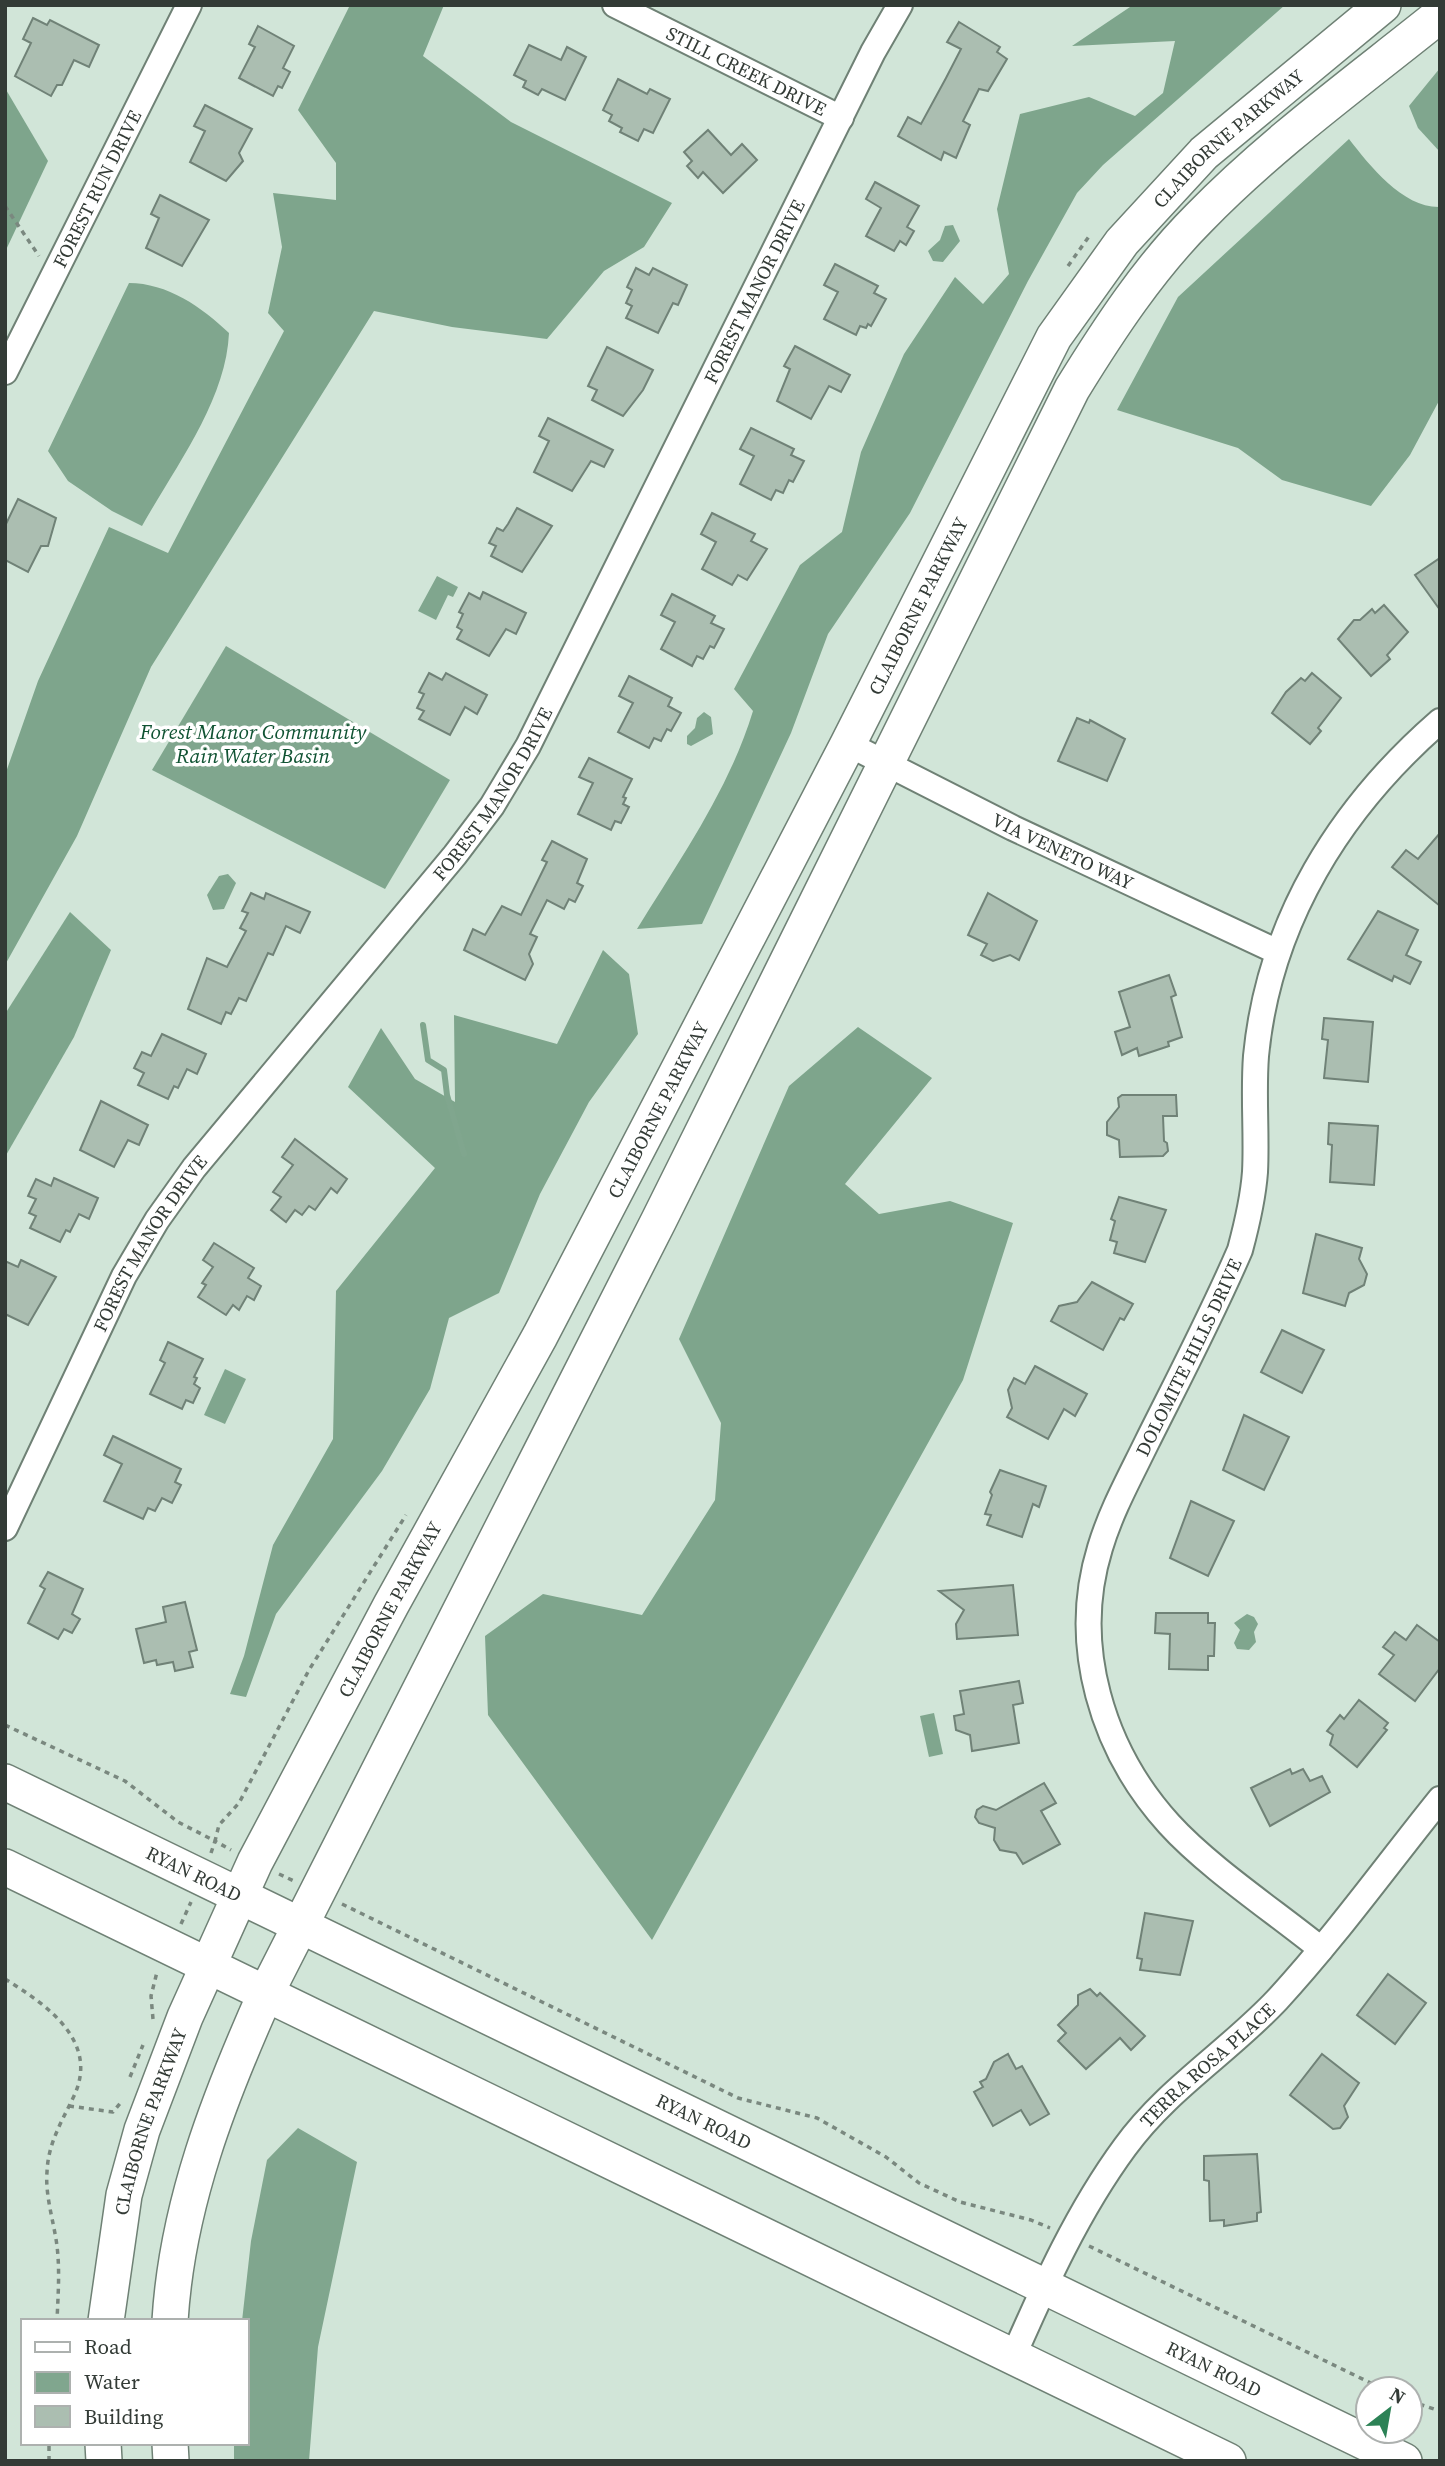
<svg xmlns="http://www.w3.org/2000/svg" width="1445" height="2466" font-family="'Source Serif 4',serif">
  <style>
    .forest { fill: #7ea58c }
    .water { fill: #80a68e }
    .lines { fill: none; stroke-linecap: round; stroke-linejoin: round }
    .stream { stroke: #80a68e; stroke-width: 6 }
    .building { fill: #abbeb1; stroke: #708277; stroke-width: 2 }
    .street-casing { stroke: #6f8175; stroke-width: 28 }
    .secondary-casing { stroke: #6f8175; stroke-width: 38 }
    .path { stroke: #7a887f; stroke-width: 3.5; stroke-dasharray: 5 5; stroke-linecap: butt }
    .street { stroke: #fff; stroke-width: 24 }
    .secondary { stroke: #fff; stroke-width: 35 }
    .labels { text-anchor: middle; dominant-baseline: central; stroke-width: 7; stroke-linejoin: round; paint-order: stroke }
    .street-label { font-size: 19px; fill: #333b36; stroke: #fff }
    .water-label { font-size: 21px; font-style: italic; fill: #105333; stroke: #fff }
  </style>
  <rect width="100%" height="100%" fill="#d1e5d8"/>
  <!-- forest -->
  <g class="forest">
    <polygon points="350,5 444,5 423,56 511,122 672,203 644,247 604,271 547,339 452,327 374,311 151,667 77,836 5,965 5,775 38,681 109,527 168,553 284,331 268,313 282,247 273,193 336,200 336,163 298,110"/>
    <path d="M 1133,5 L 1285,5 L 1103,165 L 1077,193 L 1028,281 L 910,513 L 828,634 L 791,733 L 702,924 L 637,929 C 680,859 729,790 753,711 L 734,689 L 800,565 L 842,532 L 861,452 L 904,354 L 955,277 L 983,304 L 1009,274 L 997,209 L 1020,114 L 1089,97 L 1135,116 L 1163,93 L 1175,41 L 1072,46 Z"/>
    <polygon points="5,88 48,161 5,252"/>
    <path d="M 1349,139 C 1370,166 1403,208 1440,207 L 1440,399 L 1410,455 L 1371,506 L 1282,480 L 1238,448 L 1117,410 L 1178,297 Z"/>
    <polygon points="70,912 111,950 74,1037 5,1157 5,1014"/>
    <polygon points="603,950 629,974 638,1034 589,1102 540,1194 499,1293 449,1318 430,1389 382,1471 276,1614 246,1697 230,1694 244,1656 273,1545 333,1439 336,1291 435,1168 348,1087 381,1028 415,1079 455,1102 454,1015 557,1044"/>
    <polygon points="858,1027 932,1078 845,1184 879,1214 950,1201 1013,1223 963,1380 652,1940 488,1715 485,1636 543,1594 642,1615 715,1500 721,1423 679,1339 789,1086"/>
  </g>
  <!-- water -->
  <g class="water">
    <polygon points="1440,68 1440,152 1418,128 1409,106"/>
    <polygon points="953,225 960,241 943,262 933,261 928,251 940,240 945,226"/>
    <path d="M 129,283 C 167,283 202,307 229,333 C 226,401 175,467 142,526 L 112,511 L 68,481 L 48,451 Z"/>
    <polygon points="437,576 458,587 453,597 448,595 436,620 418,611"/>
    <polygon points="226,646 450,780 385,889 152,770"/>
    <polygon points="704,712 711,717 713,734 691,746 687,744 687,736 695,728 697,718"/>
    <polygon points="228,874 236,883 224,909 213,910 207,895 219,876"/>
    <polygon points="225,1369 246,1379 225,1424 204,1415"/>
    <polygon points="1247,1614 1254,1617 1258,1624 1254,1632 1256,1642 1249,1650 1237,1649 1234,1643 1240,1630 1234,1623"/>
    <polygon points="934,1713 943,1754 929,1757 920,1716"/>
    <polygon points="298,2128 357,2162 318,2347 309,2461 234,2461 234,2443 247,2443 247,2321 242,2321 251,2241 267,2160"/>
  </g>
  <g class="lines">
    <!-- stream -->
    <polyline class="stream" points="423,1025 428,1060 444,1070 447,1095 464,1154"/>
  </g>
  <!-- building -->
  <g class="building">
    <polygon points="33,18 47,25 50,20 99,45 89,67 74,60 62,85 57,85 51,96 15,76 31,43 23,39"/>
    <polygon points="959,22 1000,47 997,52 1007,59 988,91 979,89 963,121 970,125 956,158 944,152 941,160 898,136 908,117 921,124 946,78 961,49 947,42"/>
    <polygon points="258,26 294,46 283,68 290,72 282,88 278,86 273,96 239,78 255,47 249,44"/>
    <polygon points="529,45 561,60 567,47 586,57 565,100 542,89 538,95 523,87 526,81 514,75"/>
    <polygon points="618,79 647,94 650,89 670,99 653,133 644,129 638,141 620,132 622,128 609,121 612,115 603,110"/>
    <polygon points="205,105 252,129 239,153 243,161 226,181 190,162 205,131 194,126"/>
    <polygon points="708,130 731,155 742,144 757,160 723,193 703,172 698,178 687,166 692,161 684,152"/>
    <polygon points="875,182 919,206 907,227 914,231 906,245 900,241 894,251 866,236 881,208 866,199"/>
    <polygon points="160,195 209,220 182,266 146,248 159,218 151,214"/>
    <polygon points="835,264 878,286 874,293 886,299 871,326 868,324 866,328 860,326 856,335 824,319 838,292 824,285"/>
    <polygon points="636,268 649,275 653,268 687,285 678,305 673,303 658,333 626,318 632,306 626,303 632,290 627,287"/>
    <polygon points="795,346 850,375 841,392 829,386 811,419 777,401 790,369 784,366"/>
    <polygon points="607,347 653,370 643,390 623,416 592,400 597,390 588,386"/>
    <polygon points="548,418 613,450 604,467 591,461 572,491 534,472 549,441 539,436"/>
    <polygon points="751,428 794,449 791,455 804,461 793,482 789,480 783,493 776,490 771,500 740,484 754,456 740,449"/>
    <polygon points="18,499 56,518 48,546 41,546 28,572 5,560 5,526"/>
    <polygon points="517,508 552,526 522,572 491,556 496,546 489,543 497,528 503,531 508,524"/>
    <polygon points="712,513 755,534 751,541 767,549 747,580 738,575 732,585 702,569 716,542 701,534"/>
    <polygon points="1440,558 1440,610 1415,575"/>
    <polygon points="483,592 526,613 516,634 506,629 489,656 457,639 462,630 457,627 463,614 459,612 469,593 480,599"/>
    <polygon points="672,594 715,616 711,623 724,629 714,648 710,646 703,659 697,656 692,666 661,649 675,622 661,615"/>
    <polygon points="1384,605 1408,632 1387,655 1390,659 1371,676 1338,639 1354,620 1360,620 1372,609 1375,613"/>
    <polygon points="429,673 442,680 446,673 487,695 477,714 465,707 450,735 419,719 424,711 417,708 424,694 419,692"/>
    <polygon points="1312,673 1341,698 1318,728 1321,731 1310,744 1272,713 1286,692 1301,678 1305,681"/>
    <polygon points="629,676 672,698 668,706 681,713 671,731 667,729 661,741 654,738 649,748 618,732 633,703 619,696"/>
    <polygon points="1077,718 1089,723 1090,720 1125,739 1107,781 1058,761"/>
    <polygon points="589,758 632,779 623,797 626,798 623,804 629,807 621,823 615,821 611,830 578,814 593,783 579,777"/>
    <polygon points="1440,833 1440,906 1392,867 1406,850 1418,859"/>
    <polygon points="552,841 587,859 577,883 583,886 575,902 569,899 564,909 547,900 530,934 537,937 529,954 533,964 525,980 464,950 473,929 485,935 502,906 521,915 547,862 542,860"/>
    <polygon points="251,893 264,899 266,893 310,912 300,933 286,926 273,955 268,953 246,1001 239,998 231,1014 226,1012 221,1024 188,1009 207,958 227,967 246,931 240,928 248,913 242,911"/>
    <polygon points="988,893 1037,921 1019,960 1010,955 993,961 981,955 987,944 968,935"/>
    <polygon points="1378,911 1418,930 1406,955 1421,962 1410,984 1394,976 1392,981 1348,959"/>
    <polygon points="1169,975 1176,995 1171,997 1182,1037 1168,1042 1169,1046 1139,1056 1137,1048 1122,1055 1115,1032 1130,1027 1119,992"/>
    <polygon points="1324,1018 1373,1022 1368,1082 1324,1078 1328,1040 1322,1039"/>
    <polygon points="162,1034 206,1054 197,1074 187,1069 178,1088 174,1086 168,1099 138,1085 144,1073 134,1068 142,1052 151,1056"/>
    <polygon points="1122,1095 1176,1095 1177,1116 1163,1116 1164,1141 1167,1143 1168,1151 1163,1156 1120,1157 1119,1140 1107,1135 1107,1122 1119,1107 1118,1098"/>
    <polygon points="101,1101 148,1125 139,1145 128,1140 114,1167 80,1150"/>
    <polygon points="1329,1123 1378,1126 1374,1185 1330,1182 1332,1145 1328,1144"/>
    <polygon points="295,1139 347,1179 337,1193 331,1188 315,1210 309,1206 302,1215 295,1210 286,1222 271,1210 281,1197 273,1192 293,1165 282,1157"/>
    <polygon points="54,1178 98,1198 89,1219 79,1214 70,1232 66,1230 60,1242 30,1228 36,1216 29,1213 36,1199 28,1196 36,1179 51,1186"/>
    <polygon points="1119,1197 1166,1210 1145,1262 1114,1253 1117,1242 1110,1240 1115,1221 1111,1219"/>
    <polygon points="1316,1234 1362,1248 1359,1259 1367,1274 1364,1285 1349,1293 1345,1306 1303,1293"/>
    <polygon points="214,1243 254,1268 248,1278 261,1286 254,1300 247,1296 239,1310 233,1305 226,1315 198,1297 206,1285 202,1283 213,1267 203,1260"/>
    <polygon points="21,1260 56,1277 28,1325 5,1314 5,1261 18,1267"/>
    <polygon points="1092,1282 1133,1304 1124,1320 1120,1318 1103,1350 1051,1321 1059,1306 1077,1302"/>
    <polygon points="1282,1330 1324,1350 1302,1393 1261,1372"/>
    <polygon points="168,1342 203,1359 194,1377 197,1378 194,1384 200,1388 193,1403 186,1400 182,1409 150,1394 165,1363 160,1360"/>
    <polygon points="1035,1366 1087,1394 1075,1416 1064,1409 1048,1439 1007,1417 1012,1408 1008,1390 1014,1378 1025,1384"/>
    <polygon points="1244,1415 1289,1437 1264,1490 1223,1470"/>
    <polygon points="113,1436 181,1469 175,1482 181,1485 172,1503 162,1498 155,1511 148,1508 143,1519 104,1501 122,1464 104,1455"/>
    <polygon points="1000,1470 1046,1486 1039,1507 1033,1504 1022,1537 987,1525 991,1515 985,1514 992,1495 990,1492"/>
    <polygon points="1191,1501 1234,1521 1208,1576 1170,1558"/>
    <polygon points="48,1572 83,1589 72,1614 80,1619 72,1633 64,1629 58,1639 28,1623 45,1589 40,1586"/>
    <polygon points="1013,1585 1018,1635 957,1639 956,1624 964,1610 939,1591"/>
    <polygon points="185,1602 197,1650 189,1652 193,1667 175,1671 173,1662 157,1665 156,1660 144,1663 136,1629 166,1622 163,1607"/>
    <polygon points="1156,1613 1208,1613 1208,1623 1215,1623 1214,1656 1208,1656 1208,1670 1169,1669 1170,1634 1155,1633"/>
    <polygon points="1417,1625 1440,1642 1440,1668 1415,1701 1379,1674 1394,1655 1383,1647 1395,1632 1406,1640"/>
    <polygon points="1019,1681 1023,1703 1013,1705 1019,1743 972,1751 970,1735 956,1730 954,1716 964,1714 960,1691"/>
    <polygon points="1359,1700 1388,1723 1384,1728 1387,1730 1357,1767 1330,1745 1333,1735 1327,1731 1340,1715 1344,1719"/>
    <polygon points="1290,1769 1292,1774 1303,1769 1310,1781 1322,1776 1330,1792 1270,1826 1251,1788"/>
    <polygon points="1044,1783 1056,1803 1041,1811 1060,1844 1023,1864 1016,1853 1000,1850 994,1840 995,1828 979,1823 975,1817 977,1810 983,1806 996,1810"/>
    <polygon points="1145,1913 1193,1921 1180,1975 1140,1970 1142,1959 1137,1958"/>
    <polygon points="1388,1974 1426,2003 1395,2044 1357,2015"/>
    <polygon points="1090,1989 1097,1996 1100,1993 1145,2036 1131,2050 1120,2038 1086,2069 1058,2041 1066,2033 1058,2025 1078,2005 1078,1995"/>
    <polygon points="1008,2054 1016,2069 1022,2066 1049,2114 1030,2125 1021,2110 993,2126 974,2092 983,2087 980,2082 986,2079 994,2062"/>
    <polygon points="1322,2054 1359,2083 1344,2106 1348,2117 1340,2128 1333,2129 1290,2095"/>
    <polygon points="1257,2154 1261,2212 1257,2213 1257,2221 1224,2226 1224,2220 1210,2221 1209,2181 1204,2180 1204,2156"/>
  </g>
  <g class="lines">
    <defs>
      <g id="street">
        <path id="s1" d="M 615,5 L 841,118"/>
        <path id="s2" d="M 5,372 L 189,5"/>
        <path id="s3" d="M 848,744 L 1013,828 L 1278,952"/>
        <path id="s4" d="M 5,1528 L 124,1276 L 157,1220 L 194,1168 L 455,855 L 492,806 L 528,746 L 873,52 L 900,5"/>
        <path id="s5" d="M 1321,1949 C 1274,1911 1208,1867 1169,1824 C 1102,1750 1070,1645 1100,1548 C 1111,1511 1130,1477 1147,1442 C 1179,1378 1212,1315 1240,1250 C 1247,1224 1253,1199 1255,1172 C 1257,1134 1253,1095 1256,1056 C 1269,921 1340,808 1440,721"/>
        <path id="s6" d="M 1013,2357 C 1045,2284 1078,2211 1125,2147 C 1167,2089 1228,2052 1277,2000 C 1335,1937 1386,1866 1440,1799"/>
      </g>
      <g id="secondary">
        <path id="s7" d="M 5,1782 L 1404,2461"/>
        <polyline points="5,1867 1228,2461"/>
        <path id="s8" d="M 106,2321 L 124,2195 L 142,2130 L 185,2017 L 255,1862 L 391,1605 L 540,1336 L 848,744 L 1054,337 L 1122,242 L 1204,153 L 1383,5"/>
        <path d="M 170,2321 C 177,2205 219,2098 266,1993 L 659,1220 L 1072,389 C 1109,329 1149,268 1199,218 C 1272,143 1358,81 1440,15"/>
        <polyline points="103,2443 104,2461"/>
        <polyline points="170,2443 171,2461"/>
      </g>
    </defs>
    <!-- street casing -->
    <use href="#street" class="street-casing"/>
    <!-- secondary casing -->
    <use href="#secondary" class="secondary-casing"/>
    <!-- path -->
    <g class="path">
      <polyline points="5,206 39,256"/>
      <polyline points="1068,266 1090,235"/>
      <polyline points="5,1725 125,1781 178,1822 215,1841 219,1825 239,1803 309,1670 406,1515"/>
      <polyline points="211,1853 215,1841 231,1850"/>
      <polyline points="279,1874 294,1881"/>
      <polyline points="342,1904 738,2098 817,2118 886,2157 919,2183 960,2202 1031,2220 1050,2228"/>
      <polyline points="181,1924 191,1902"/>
      <path d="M 5,1979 C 47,2005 101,2042 73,2098 C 61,2123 48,2144 47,2172 C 45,2196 54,2222 57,2246 C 60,2271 58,2296 57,2321"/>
      <polyline points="153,2019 151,1996 157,1972"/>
      <polyline points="130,2077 143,2045"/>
      <polyline points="69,2106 113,2112 122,2101"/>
      <polyline points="1089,2246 1383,2389"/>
      <polyline points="1410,2401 1440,2411"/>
      <polyline points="49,2461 49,2443"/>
    </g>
    <!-- street -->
    <use href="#street" class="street"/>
    <!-- secondary -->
    <use href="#secondary" class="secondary"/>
  </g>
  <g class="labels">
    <!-- street labels -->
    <g class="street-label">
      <text stroke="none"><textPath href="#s1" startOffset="147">STILL CREEK DRIVE</textPath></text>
      <text stroke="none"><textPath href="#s8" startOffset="2473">CLAIBORNE PARKWAY</textPath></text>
      <text stroke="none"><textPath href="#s2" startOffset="205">FOREST RUN DRIVE</textPath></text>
      <text stroke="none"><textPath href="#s4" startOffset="1454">FOREST MANOR DRIVE</textPath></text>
      <text stroke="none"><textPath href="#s8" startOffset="1906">CLAIBORNE PARKWAY</textPath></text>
      <text stroke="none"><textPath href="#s4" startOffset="887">FOREST MANOR DRIVE</textPath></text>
      <text stroke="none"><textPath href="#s3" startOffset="240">VIA VENETO WAY</textPath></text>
      <text stroke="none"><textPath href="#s8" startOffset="1339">CLAIBORNE PARKWAY</textPath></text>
      <text stroke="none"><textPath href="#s4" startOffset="320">FOREST MANOR DRIVE</textPath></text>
      <text stroke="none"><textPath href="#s5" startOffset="705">DOLOMITE HILLS DRIVE</textPath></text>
      <text stroke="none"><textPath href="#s8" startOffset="772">CLAIBORNE PARKWAY</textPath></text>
      <text stroke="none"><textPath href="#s7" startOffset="210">RYAN ROAD</textPath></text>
      <text stroke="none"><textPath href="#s6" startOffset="355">TERRA ROSA PLACE</textPath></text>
      <text stroke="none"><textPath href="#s8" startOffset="205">CLAIBORNE PARKWAY</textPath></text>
      <text stroke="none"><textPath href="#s7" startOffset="777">RYAN ROAD</textPath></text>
      <text stroke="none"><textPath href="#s7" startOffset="1344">RYAN ROAD</textPath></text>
    </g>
    <!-- water labels -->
    <g class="water-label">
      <text x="253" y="731">Forest Manor Community<tspan x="253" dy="24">Rain Water Basin</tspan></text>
    </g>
  </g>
  <!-- border -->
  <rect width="1445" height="2466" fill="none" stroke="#333b36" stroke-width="14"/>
  <!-- legend -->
  <rect x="21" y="2319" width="228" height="126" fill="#ffffff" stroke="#adb1af" stroke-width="2"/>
  <rect x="35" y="2342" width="35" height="10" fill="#ffffff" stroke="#adb1af" stroke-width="2"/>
  <text x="84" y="2354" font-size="21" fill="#333b36">Road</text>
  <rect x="35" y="2372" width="35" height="21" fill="#80a68e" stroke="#adb1af" stroke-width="2"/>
  <text x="84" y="2389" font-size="21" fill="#333b36">Water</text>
  <rect x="35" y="2406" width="35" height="21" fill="#abbeb1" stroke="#adb1af" stroke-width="2"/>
  <text x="84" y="2424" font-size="21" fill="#333b36">Building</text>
  <!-- north arrow -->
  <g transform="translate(1389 2410) rotate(31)"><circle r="33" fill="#ffffff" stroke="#adb1af" stroke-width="2"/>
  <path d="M0-5L12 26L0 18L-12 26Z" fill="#2c8256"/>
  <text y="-10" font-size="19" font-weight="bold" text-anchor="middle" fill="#333b36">N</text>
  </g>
</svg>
